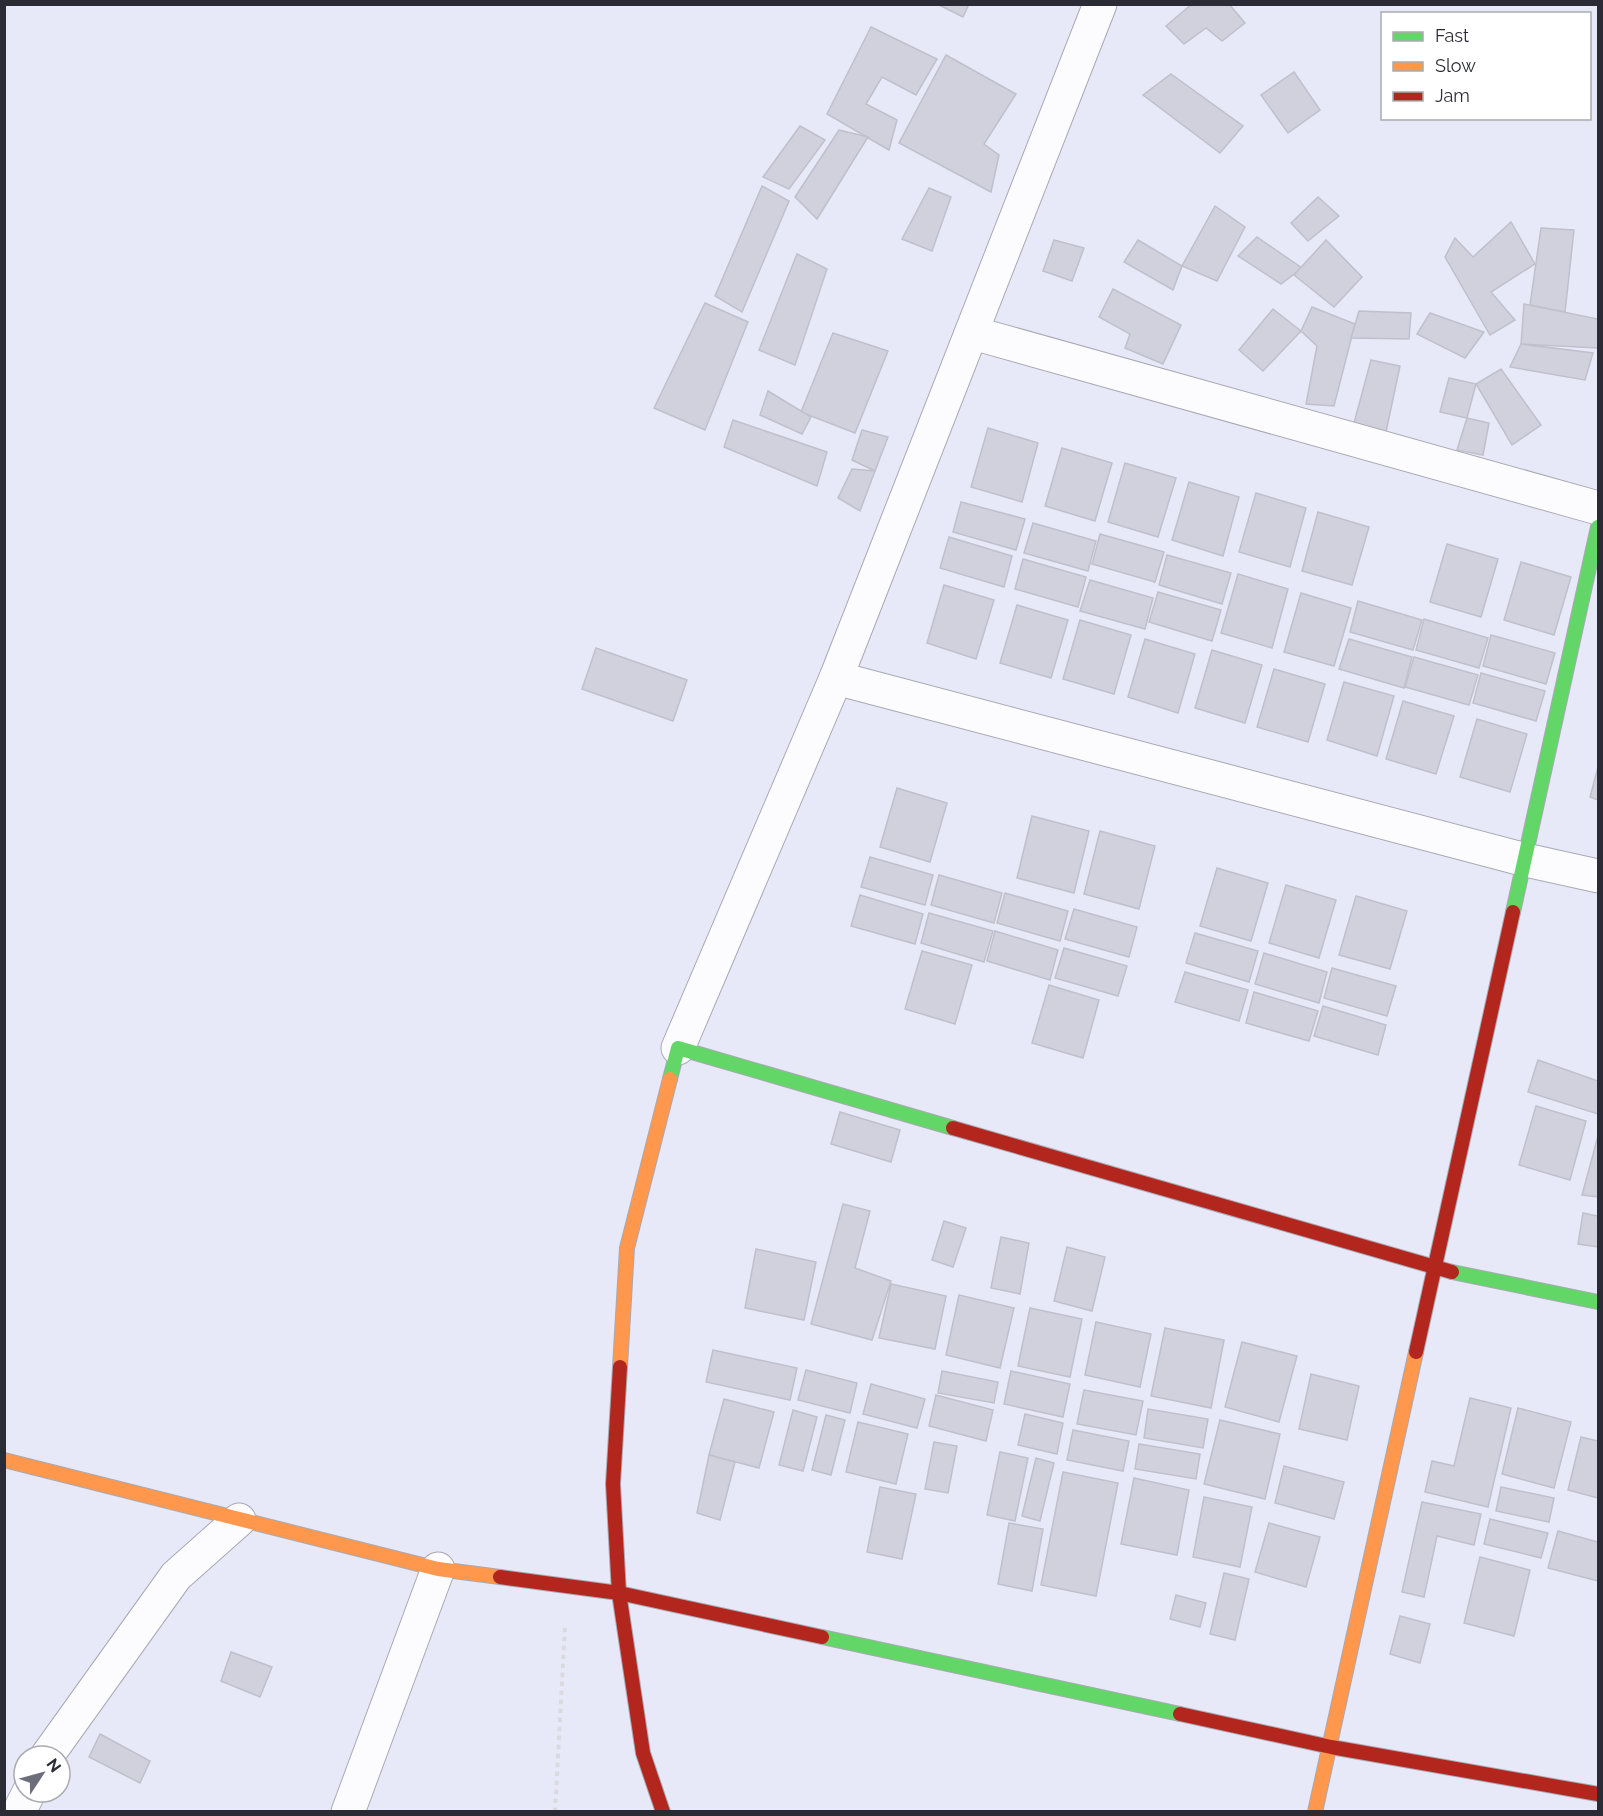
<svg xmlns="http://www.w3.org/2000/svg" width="1603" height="1816" font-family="Raleway,sans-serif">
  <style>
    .building { fill: #d1d1de; stroke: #bfc0cb; stroke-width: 1.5 }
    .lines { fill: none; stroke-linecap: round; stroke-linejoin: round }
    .street-casing { stroke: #a8a9b4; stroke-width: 35 }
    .fast-casing { stroke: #a8a9b4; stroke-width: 16 }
    .slow-casing { stroke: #a8a9b4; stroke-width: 16 }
    .jam-casing { stroke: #a8a9b4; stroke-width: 16 }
    .path { stroke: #dadade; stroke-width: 4; stroke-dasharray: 4.5 4.5; stroke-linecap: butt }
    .street { stroke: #fcfcfe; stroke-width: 33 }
    .fast { stroke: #63d668; stroke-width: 14 }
    .slow { stroke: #ff974d; stroke-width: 14 }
    .jam { stroke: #b3261e; stroke-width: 14 }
  </style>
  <rect width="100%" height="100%" fill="#e8e9f8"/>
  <!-- building -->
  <g class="building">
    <polygon points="937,4 969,4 963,17"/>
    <polygon points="1192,4 1229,4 1245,23 1222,41 1206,28 1184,44 1166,26"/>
    <polygon points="871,27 937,59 916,95 882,77 866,104 897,120 889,150 827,114"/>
    <polygon points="946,55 1016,94 984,144 999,155 991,192 899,143"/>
    <polygon points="1294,72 1320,110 1288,133 1261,95"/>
    <polygon points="1171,74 1243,126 1220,153 1143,95"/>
    <polygon points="800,126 825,140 789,189 763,177"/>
    <polygon points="839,130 868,137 817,219 795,197"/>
    <polygon points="762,186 789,201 742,312 715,296"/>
    <polygon points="929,188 951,197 932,251 902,239"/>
    <polygon points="1318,197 1339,216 1308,241 1291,223"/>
    <polygon points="1215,206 1245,227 1217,281 1182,266"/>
    <polygon points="1511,222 1535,264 1491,292 1515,320 1490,335 1445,257 1455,238 1473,257"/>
    <polygon points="1541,228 1574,230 1565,312 1530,305"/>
    <polygon points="1257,237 1302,268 1281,284 1238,256"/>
    <polygon points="1054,240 1084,248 1072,281 1043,271"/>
    <polygon points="1138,240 1182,266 1173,290 1124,262"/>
    <polygon points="1326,240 1362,277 1334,307 1294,275"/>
    <polygon points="797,254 827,269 795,365 759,350"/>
    <polygon points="1113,289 1181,325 1163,364 1125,348 1130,334 1099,317"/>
    <polygon points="705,303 748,322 705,430 654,408"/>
    <polygon points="1524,304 1598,319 1598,348 1521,344"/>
    <polygon points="1312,307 1355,324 1334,406 1306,404 1317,346 1301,331"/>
    <polygon points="1273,309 1301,331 1263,371 1239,350"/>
    <polygon points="1359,311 1411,313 1409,339 1351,338"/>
    <polygon points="1430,313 1484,332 1465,358 1417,334"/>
    <polygon points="833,333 888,351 855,433 801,412"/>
    <polygon points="1521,344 1593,353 1585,380 1510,367"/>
    <polygon points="1371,360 1400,366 1386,432 1354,423"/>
    <polygon points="1501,369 1541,425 1512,445 1476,384"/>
    <polygon points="1449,378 1476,384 1467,418 1440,412"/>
    <polygon points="768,391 811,417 802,434 760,415"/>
    <polygon points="1467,418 1489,423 1483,455 1457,450"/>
    <polygon points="733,420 827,452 817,486 724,447"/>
    <polygon points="988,428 1038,443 1022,502 971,487"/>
    <polygon points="862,430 888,437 875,471 852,460"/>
    <polygon points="1062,448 1112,463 1095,521 1045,506"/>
    <polygon points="1125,463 1176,478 1158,537 1108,522"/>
    <polygon points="852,469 875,471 860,511 838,498"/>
    <polygon points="1189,482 1239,497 1223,556 1172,540"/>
    <polygon points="1256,493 1306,508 1290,567 1239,552"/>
    <polygon points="961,502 1025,519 1016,550 953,532"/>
    <polygon points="1318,512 1369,527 1352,585 1302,571"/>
    <polygon points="1033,523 1096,541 1088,571 1024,553"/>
    <polygon points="1100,534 1164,552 1155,582 1092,564"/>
    <polygon points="949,537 1012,556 1004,587 940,568"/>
    <polygon points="1447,544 1498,559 1481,617 1430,602"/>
    <polygon points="1167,555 1231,573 1222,604 1159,585"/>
    <polygon points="1023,559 1086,577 1078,607 1015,589"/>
    <polygon points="1521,562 1571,577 1554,635 1504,620"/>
    <polygon points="1238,574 1288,589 1272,648 1221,633"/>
    <polygon points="1090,580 1153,598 1145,629 1080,611"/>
    <polygon points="944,585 994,600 976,659 927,643"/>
    <polygon points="1158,592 1221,610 1212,641 1149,622"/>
    <polygon points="1301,593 1351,608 1334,666 1284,652"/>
    <polygon points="1358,601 1422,620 1413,650 1350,632"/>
    <polygon points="1017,605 1068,620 1051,678 1000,663"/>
    <polygon points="1424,619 1488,638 1479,668 1416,650"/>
    <polygon points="1080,620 1131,635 1114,694 1063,679"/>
    <polygon points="1491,635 1555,653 1546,684 1483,666"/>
    <polygon points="1145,639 1195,654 1178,713 1128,697"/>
    <polygon points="1349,639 1412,657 1404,688 1339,669"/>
    <polygon points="596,648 687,680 673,721 582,689"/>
    <polygon points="1212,650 1262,665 1245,723 1195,708"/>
    <polygon points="1414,657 1478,675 1469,705 1405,687"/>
    <polygon points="1274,669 1325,684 1308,742 1257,727"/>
    <polygon points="1481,673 1545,691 1536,721 1473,703"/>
    <polygon points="1344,682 1394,696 1377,756 1327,740"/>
    <polygon points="1403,701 1454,716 1436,774 1386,759"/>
    <polygon points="1477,719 1527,734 1510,792 1460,777"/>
    <polygon points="1598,767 1598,800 1590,797"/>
    <polygon points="897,788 947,803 930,862 880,847"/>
    <polygon points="1032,816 1089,831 1074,893 1017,878"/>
    <polygon points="1100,831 1155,846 1139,909 1084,894"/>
    <polygon points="870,857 933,875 925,905 861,887"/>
    <polygon points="1217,868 1268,883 1251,941 1200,926"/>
    <polygon points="939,875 1002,893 994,923 931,905"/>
    <polygon points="1286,885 1336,900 1319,958 1269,943"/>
    <polygon points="1005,893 1068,911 1060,941 997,923"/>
    <polygon points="860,895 923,914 915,944 851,926"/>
    <polygon points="1356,896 1407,911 1390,969 1339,955"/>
    <polygon points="1074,909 1137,927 1129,957 1065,939"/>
    <polygon points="929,913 993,931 984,962 921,943"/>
    <polygon points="995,931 1058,950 1050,980 987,961"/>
    <polygon points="1195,933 1258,951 1249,982 1186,963"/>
    <polygon points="1064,948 1127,966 1118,996 1055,978"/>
    <polygon points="922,951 972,965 955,1024 905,1009"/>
    <polygon points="1264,953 1327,972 1319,1003 1255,984"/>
    <polygon points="1332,968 1396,986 1387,1016 1324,998"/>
    <polygon points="1185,972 1248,990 1239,1021 1175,1002"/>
    <polygon points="1049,985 1099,1000 1083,1058 1032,1043"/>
    <polygon points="1254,992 1318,1011 1309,1041 1246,1023"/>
    <polygon points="1323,1006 1386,1025 1378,1055 1314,1036"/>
    <polygon points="1538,1060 1598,1081 1598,1114 1528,1092"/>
    <polygon points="1536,1106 1586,1121 1570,1180 1519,1165"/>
    <polygon points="840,1112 900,1130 891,1162 831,1144"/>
    <polygon points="1598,1136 1598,1197 1582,1195"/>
    <polygon points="843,1204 870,1211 855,1268 891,1281 872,1340 811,1324"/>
    <polygon points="1583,1213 1598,1216 1598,1247 1578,1244"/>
    <polygon points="944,1221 966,1228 953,1267 932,1260"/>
    <polygon points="1001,1237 1029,1243 1020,1294 991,1288"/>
    <polygon points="1067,1247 1105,1257 1092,1311 1054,1301"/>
    <polygon points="756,1249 816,1262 804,1320 745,1308"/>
    <polygon points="891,1284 946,1296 935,1349 879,1338"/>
    <polygon points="959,1295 1014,1308 1000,1368 946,1355"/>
    <polygon points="1030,1308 1082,1319 1070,1377 1018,1366"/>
    <polygon points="1096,1322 1151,1334 1140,1387 1085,1375"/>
    <polygon points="1165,1328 1224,1340 1211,1408 1151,1396"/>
    <polygon points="1242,1342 1297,1356 1279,1422 1225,1407"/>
    <polygon points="713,1350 797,1368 790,1400 706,1382"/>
    <polygon points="806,1370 857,1383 850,1413 798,1400"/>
    <polygon points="942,1371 998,1382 994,1403 938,1393"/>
    <polygon points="1011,1371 1070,1384 1063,1417 1004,1404"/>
    <polygon points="1311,1374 1359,1386 1347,1440 1299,1429"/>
    <polygon points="871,1384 925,1399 917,1428 863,1414"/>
    <polygon points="1084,1390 1143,1401 1136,1435 1077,1424"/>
    <polygon points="936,1395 993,1410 986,1441 929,1426"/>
    <polygon points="1470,1398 1511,1408 1488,1507 1425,1492 1432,1461 1454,1466"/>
    <polygon points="724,1399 774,1412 759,1468 709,1455"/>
    <polygon points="1518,1408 1571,1422 1554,1488 1502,1474"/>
    <polygon points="1148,1409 1208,1419 1203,1448 1144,1438"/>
    <polygon points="793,1410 817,1417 803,1471 779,1465"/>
    <polygon points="1025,1414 1063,1423 1057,1454 1018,1445"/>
    <polygon points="826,1415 845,1420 831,1475 812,1470"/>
    <polygon points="1220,1420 1280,1434 1265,1499 1204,1484"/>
    <polygon points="858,1422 908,1434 896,1484 846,1472"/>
    <polygon points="1073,1430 1129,1441 1123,1471 1067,1460"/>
    <polygon points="1581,1437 1598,1441 1598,1498 1568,1490"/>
    <polygon points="934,1442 957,1446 948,1493 925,1489"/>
    <polygon points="1139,1444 1200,1454 1196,1479 1135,1469"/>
    <polygon points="1000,1452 1028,1458 1015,1521 987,1515"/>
    <polygon points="709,1455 735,1462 720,1520 697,1513"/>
    <polygon points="1036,1458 1054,1463 1040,1521 1022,1516"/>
    <polygon points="1284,1466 1344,1482 1334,1519 1275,1503"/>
    <polygon points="1063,1472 1118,1483 1096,1596 1041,1585"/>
    <polygon points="1134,1478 1189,1490 1177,1555 1121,1544"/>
    <polygon points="880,1487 916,1494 902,1559 867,1552"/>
    <polygon points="1501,1487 1554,1498 1549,1522 1496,1511"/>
    <polygon points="1204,1497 1252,1507 1240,1567 1193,1557"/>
    <polygon points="1422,1502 1481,1514 1474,1545 1437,1536 1424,1597 1402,1592"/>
    <polygon points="1490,1519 1548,1533 1541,1558 1484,1544"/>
    <polygon points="1009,1523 1043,1529 1032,1591 998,1584"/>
    <polygon points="1269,1523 1320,1537 1306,1587 1255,1572"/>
    <polygon points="1558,1531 1598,1542 1598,1581 1548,1568"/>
    <polygon points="1480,1557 1530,1570 1514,1636 1464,1623"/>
    <polygon points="1224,1573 1249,1579 1235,1640 1210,1634"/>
    <polygon points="1176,1595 1206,1603 1200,1627 1170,1619"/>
    <polygon points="1400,1616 1430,1624 1420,1663 1390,1654"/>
    <polygon points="231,1652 272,1667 260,1697 221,1681"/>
    <polygon points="100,1734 150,1761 140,1783 89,1757"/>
  </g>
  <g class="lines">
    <defs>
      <g id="street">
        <polyline points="973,333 1598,508"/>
        <polyline points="836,678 1526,860 1598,876"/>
        <polyline points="678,1048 836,678 1100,4"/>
        <polyline points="47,1756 176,1576 239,1520"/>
        <polyline points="19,1812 29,1792"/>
        <polyline points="348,1812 438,1569"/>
      </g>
      <g id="fast">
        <polyline points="1513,912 1598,527"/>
        <polyline points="670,1079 678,1048 953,1128"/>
        <polyline points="1452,1272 1598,1302"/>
        <polyline points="822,1637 1180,1714"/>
      </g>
      <g id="slow">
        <polyline points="620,1367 627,1248 670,1079"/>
        <polyline points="4,1460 438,1569 500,1577"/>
        <polyline points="1315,1812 1416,1352"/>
      </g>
      <g id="jam">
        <polyline points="953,1128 1452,1272"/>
        <polyline points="1416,1352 1513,912"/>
        <polyline points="620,1367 613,1484 619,1593 643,1753 663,1812"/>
        <polyline points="500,1577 619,1593 822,1637"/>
        <polyline points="1180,1714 1331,1747 1598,1794"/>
      </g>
    </defs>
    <!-- street casing -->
    <use href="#street" class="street-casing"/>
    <!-- fast casing -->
    <use href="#fast" class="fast-casing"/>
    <!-- slow casing -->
    <use href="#slow" class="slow-casing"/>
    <!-- jam casing -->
    <use href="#jam" class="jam-casing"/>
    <!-- path -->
    <polyline class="path" points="555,1812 565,1627"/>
    <!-- street -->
    <use href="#street" class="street"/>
    <!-- fast -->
    <use href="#fast" class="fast"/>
    <!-- slow -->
    <use href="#slow" class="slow"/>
    <!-- jam -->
    <use href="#jam" class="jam"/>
  </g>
  <!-- border -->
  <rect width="1603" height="1816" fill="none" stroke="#2b2b36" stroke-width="12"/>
  <!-- legend -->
  <rect x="1381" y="12" width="210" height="108" fill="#ffffff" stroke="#aaaaaf" stroke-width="1.5"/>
  <rect x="1393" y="32" width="30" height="9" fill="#63d668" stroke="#aaaaaf" stroke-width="1.5"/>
  <text x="1435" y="42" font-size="18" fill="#2b2b36">Fast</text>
  <rect x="1393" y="62" width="30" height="9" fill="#ff974d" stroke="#aaaaaf" stroke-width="1.5"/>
  <text x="1435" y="72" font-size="18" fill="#2b2b36">Slow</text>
  <rect x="1393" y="92" width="30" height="9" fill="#b3261e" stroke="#aaaaaf" stroke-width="1.5"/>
  <text x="1435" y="102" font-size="18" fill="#2b2b36">Jam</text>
  <!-- north arrow -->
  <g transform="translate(42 1774) rotate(54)"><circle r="28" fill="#ffffff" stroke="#aaaaaf" stroke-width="1.5"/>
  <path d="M0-4.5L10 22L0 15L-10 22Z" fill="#6d6e7a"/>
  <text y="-9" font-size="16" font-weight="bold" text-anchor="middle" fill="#2b2b36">N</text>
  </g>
</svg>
